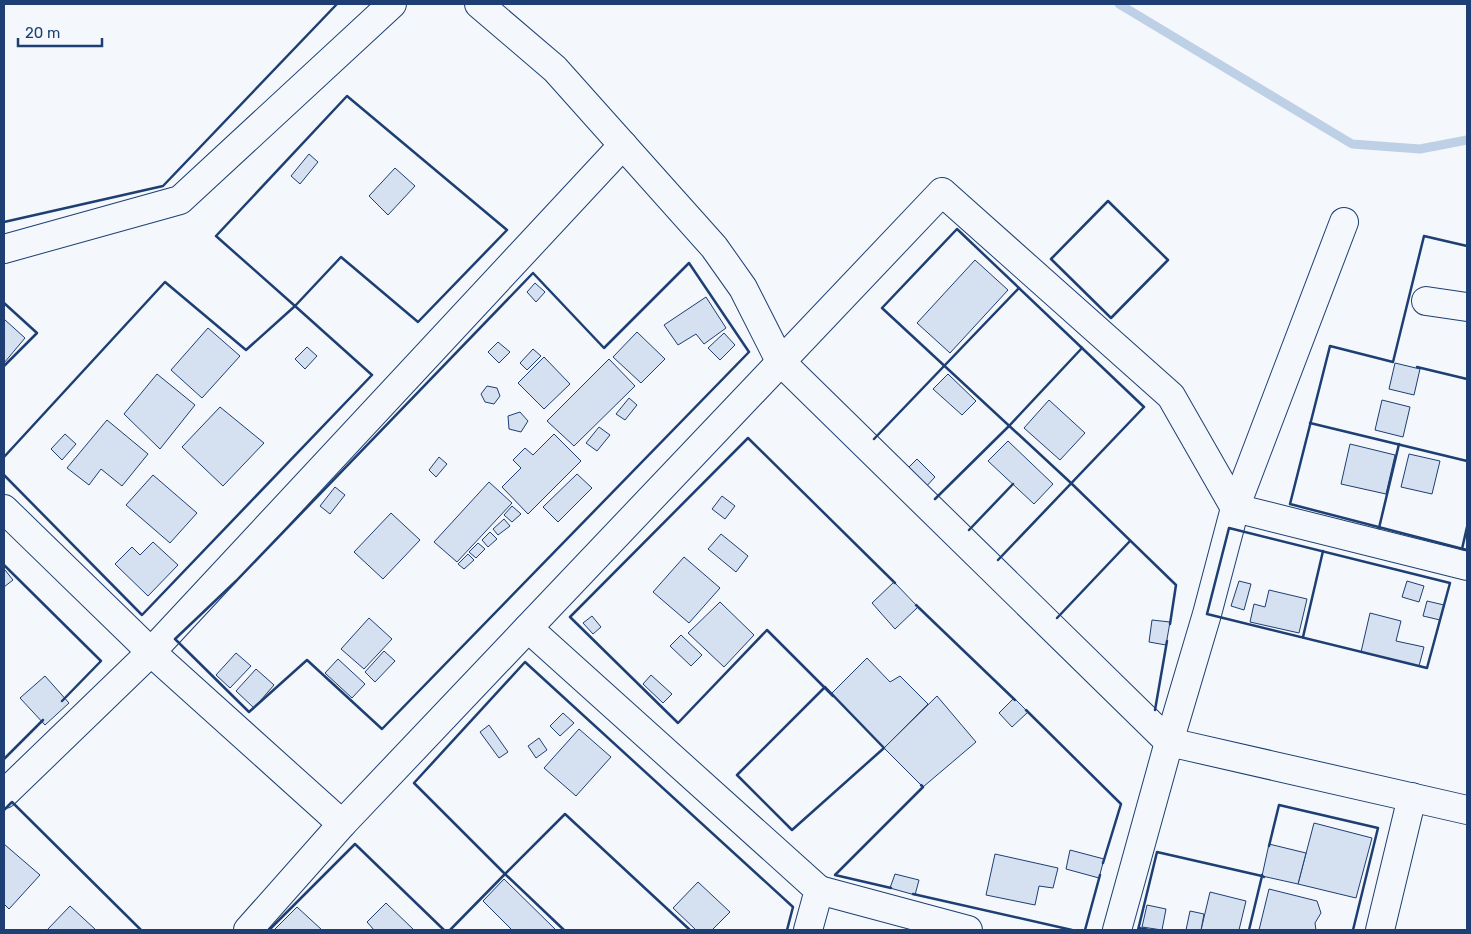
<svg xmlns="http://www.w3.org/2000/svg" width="1471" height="934" font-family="Rubik,sans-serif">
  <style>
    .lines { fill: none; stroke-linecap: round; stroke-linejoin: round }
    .stream { stroke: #bed0e5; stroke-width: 9 }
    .building { fill: #d5e0f0; stroke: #1d3f73 }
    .minor-casing { stroke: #1d3f73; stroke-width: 30 }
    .minor { stroke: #f4f7fb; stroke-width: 28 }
    .wall { stroke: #1d3f73; stroke-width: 2.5 }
  </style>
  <rect width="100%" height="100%" fill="#f4f7fb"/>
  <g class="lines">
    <!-- stream -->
    <polyline class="stream" points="1119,4 1352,144 1420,149 1467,140"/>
  </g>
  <!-- building -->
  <g class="building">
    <polygon points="309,154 318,162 300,184 291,176"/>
    <polygon points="395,168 415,186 388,215 369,196"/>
    <polygon points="975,260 1008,290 950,353 917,323"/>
    <polygon points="535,283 545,292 536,302 527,292"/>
    <polygon points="706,297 726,328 704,344 696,334 678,345 664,325"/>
    <polygon points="4,319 25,338 4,363"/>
    <polygon points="208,328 240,356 202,398 171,370"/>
    <polygon points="637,332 665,359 641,383 613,357"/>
    <polygon points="724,333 735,345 720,360 708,348"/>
    <polygon points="498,342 510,352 499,363 488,352"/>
    <polygon points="307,347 317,356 305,369 295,359"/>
    <polygon points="533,349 541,356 527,370 520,363"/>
    <polygon points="544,357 570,384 544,409 518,383"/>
    <polygon points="609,359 635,386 574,446 547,421"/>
    <polygon points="1395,363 1420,369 1414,395 1389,389"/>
    <polygon points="157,374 195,405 160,449 124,414"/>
    <polygon points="948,374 976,401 962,415 933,389"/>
    <polygon points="487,386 497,388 500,396 494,404 485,402 481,394"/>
    <polygon points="629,398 637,405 625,420 616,414"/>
    <polygon points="1049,400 1085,433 1060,460 1024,428"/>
    <polygon points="1382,400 1410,407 1403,437 1375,430"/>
    <polygon points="220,407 264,443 223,486 182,447"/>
    <polygon points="520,412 528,421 521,432 509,429 508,416"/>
    <polygon points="107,420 148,454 122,486 101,469 89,485 67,468"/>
    <polygon points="599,427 610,435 597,451 586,443"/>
    <polygon points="65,434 76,444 62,460 51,449"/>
    <polygon points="554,434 581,461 528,514 502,487 521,468 513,460 525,448 533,455"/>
    <polygon points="1008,441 1053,484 1034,504 988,461"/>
    <polygon points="1350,444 1395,455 1386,494 1341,484"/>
    <polygon points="1409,454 1440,461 1432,494 1401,487"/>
    <polygon points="439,457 447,464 436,477 429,470"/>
    <polygon points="917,459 935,477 923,490 904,472"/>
    <polygon points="577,474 592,488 558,522 543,507"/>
    <polygon points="153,475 197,513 170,543 126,505"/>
    <polygon points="489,482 512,503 457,562 434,542"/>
    <polygon points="335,487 345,495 330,514 320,506"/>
    <polygon points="722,496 735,506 725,519 712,509"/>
    <polygon points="512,506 521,514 512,522 504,515"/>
    <polygon points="391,513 420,540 383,579 354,552"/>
    <polygon points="504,519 510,526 498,535 493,529"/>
    <polygon points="490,532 497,539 488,547 482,540"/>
    <polygon points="721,534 748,556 736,572 708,549"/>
    <polygon points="153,542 178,565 148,596 115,564 132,547 140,555"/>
    <polygon points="478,543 485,549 476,558 469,552"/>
    <polygon points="468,554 474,560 464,569 458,564"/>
    <polygon points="684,557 720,588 689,623 653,592"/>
    <polygon points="5,570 13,580 4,587 4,571"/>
    <polygon points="1239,581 1251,584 1244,610 1231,606"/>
    <polygon points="1407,581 1424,586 1419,602 1402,597"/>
    <polygon points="894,582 918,607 895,629 872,603"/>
    <polygon points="1269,590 1307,599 1299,633 1250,622 1254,604 1265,607"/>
    <polygon points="1427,601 1444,605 1440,620 1423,616"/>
    <polygon points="720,602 754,635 724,667 688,633"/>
    <polygon points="1370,613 1401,621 1396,641 1424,647 1419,666 1361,652"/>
    <polygon points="592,616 601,627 593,634 583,623"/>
    <polygon points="369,618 392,639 364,669 341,649"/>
    <polygon points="1152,620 1170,622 1166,645 1149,642"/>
    <polygon points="681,635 702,655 691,666 670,646"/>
    <polygon points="384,651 395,661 375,682 365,672"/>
    <polygon points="236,653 251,666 230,688 216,675"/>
    <polygon points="867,658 890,682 900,676 928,704 884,748 831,694"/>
    <polygon points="338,659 365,684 352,698 325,673"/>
    <polygon points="256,669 274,685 254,708 236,691"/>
    <polygon points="651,675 672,694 663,703 643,684"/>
    <polygon points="45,676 69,703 45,725 20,698"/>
    <polygon points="937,696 976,742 923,787 884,748"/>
    <polygon points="1014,698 1028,712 1012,727 999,713"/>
    <polygon points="563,713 574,723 560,736 550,726"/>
    <polygon points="489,725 508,752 499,758 480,732"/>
    <polygon points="579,729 611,757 576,796 544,768"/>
    <polygon points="539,738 547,750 536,758 528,746"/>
    <polygon points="1314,823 1372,838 1356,898 1298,884"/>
    <polygon points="4,844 40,875 9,909 4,904"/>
    <polygon points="1269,844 1306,853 1298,884 1262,876"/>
    <polygon points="1070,850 1104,859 1099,878 1066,869"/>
    <polygon points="995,854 1058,868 1053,888 1039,886 1035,905 986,895"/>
    <polygon points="895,874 919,880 915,895 890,888"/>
    <polygon points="504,879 556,930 512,930 483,901"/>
    <polygon points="698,882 730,912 712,930 696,930 673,908"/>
    <polygon points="1269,889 1317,901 1321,913 1315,923 1316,930 1259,930"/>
    <polygon points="1210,892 1246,901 1239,930 1201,930"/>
    <polygon points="386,903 414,930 374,930 367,922"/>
    <polygon points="1147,905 1166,909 1162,930 1142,927"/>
    <polygon points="70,906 96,930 47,930"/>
    <polygon points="297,907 322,930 274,930"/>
    <polygon points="1190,911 1204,914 1201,930 1186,930"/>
  </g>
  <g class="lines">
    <defs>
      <g id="minor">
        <polyline points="479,4 555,69 714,247 743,288 780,361 1169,742 1467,810"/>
        <polyline points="4,249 180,200 392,4"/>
        <polyline points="1426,301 1467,307"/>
        <polyline points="4,509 151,652 342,824"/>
        <polyline points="528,628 819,890 808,930"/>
        <polyline points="4,794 151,652 623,145"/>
        <polyline points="819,890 968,930"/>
        <polyline points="248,930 342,824 942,192 1171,396 1235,508 1467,566"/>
        <polyline points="1117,930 1169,742 1207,614 1235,508 1344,222"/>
        <polyline points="1380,930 1412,797"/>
      </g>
    </defs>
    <!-- minor casing -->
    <use href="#minor" class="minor-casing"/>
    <!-- minor -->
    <use href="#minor" class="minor"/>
    <!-- wall -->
    <g class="wall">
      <polygon points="347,96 507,230 418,322 341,257 295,306 216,236"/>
      <polygon points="1108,201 1168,260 1111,318 1051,259"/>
      <polyline points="4,222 163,186 337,4"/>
      <polyline points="1467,246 1424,236 1393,362 1330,346 1290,504 1467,550"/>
      <polygon points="689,263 749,352 382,729 307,660 249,712 175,639 236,581 533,273 604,348"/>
      <polyline points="4,303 37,333 4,366"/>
      <polyline points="1417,367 1467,379"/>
      <polyline points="1310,423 1467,461"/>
      <polyline points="874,439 1019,288"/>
      <polyline points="4,457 165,282 246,350 295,306 372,375 142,615 4,475"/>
      <polyline points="935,499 1009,426 1082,348 1081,347"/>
      <polygon points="1229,528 1450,583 1427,668 1207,614"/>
      <polyline points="1379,528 1399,444"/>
      <polyline points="969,530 1013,484"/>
      <polyline points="1462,549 1467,527"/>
      <polyline points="998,560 1144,407 957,229 882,308 1071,483 1176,585 1170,624"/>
      <polyline points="4,565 101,661 62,701"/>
      <polyline points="916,605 1015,700"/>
      <polyline points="1057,618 1130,541"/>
      <polyline points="1303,637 1323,551"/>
      <polygon points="825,687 884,748 792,830 737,775"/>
      <polyline points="833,696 767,630 678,723 570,617 748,438 895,583"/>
      <polyline points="1026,710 1121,804 1103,863"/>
      <polyline points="1155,710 1167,641"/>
      <polyline points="4,759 43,720"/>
      <polyline points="4,810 12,802 141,930"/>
      <polyline points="1269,846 1279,805 1378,828 1353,930"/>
      <polyline points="891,888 835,875 923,787 921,785"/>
      <polyline points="913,894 1072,930"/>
      <polyline points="1139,928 1149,930"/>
      <polyline points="269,930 355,844 444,930"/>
      <polyline points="450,930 505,874 564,930"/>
      <polyline points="690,930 565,814 505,874 414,783 525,662 793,907 787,930"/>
      <polyline points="1085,930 1100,875"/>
      <polyline points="1138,930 1157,852 1262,876 1262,875"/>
      <polyline points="1249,930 1262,876 1264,877"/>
    </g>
  </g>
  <!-- border -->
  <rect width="1471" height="934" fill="none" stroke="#1d3f73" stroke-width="10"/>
  <!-- scale -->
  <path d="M18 38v8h84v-8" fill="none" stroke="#1d3f73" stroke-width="2.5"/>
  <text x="25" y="38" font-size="15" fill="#1d3f73" stroke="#f4f7fb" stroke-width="4" paint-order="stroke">20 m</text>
</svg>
